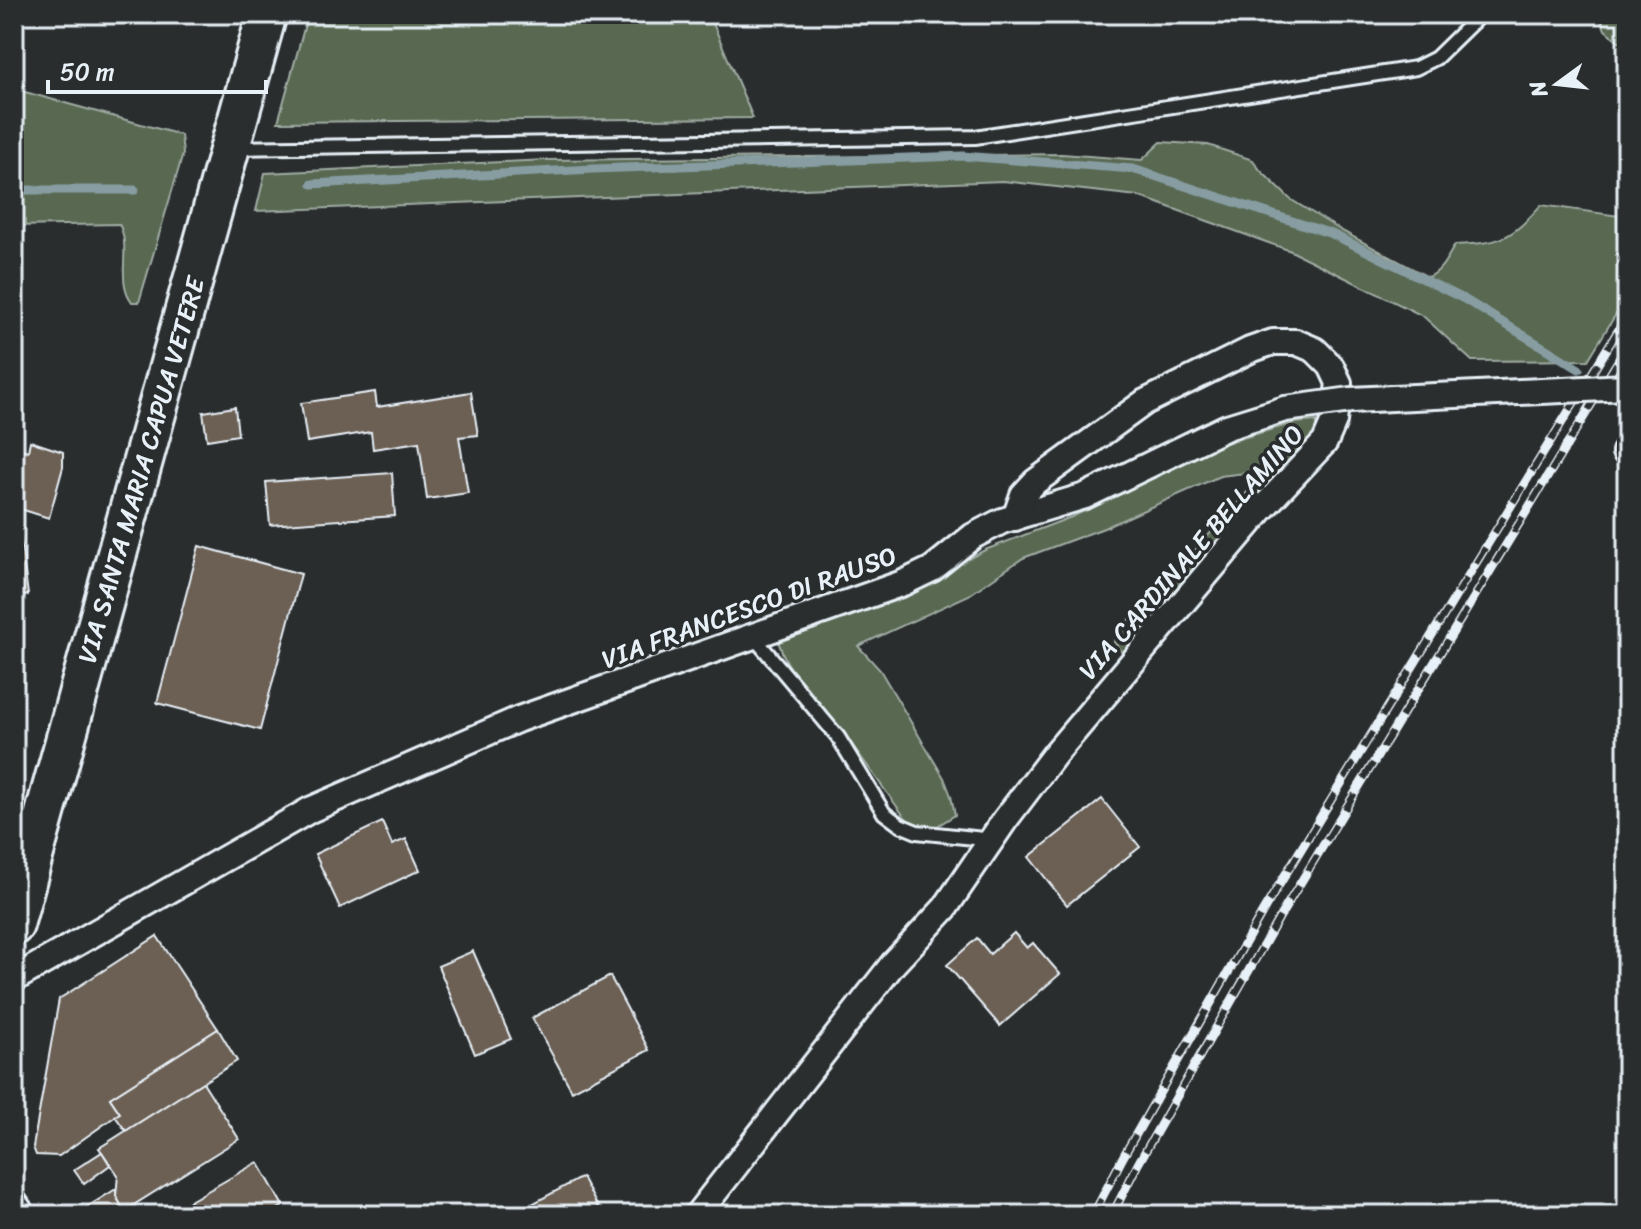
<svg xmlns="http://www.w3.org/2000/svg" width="1641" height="1229" font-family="Sriracha,sans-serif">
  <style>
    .green { fill: #586851; stroke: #a0aca4; stroke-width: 2 }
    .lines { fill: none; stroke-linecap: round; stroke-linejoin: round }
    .stream { stroke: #879da2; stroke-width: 9 }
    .building { fill: #6c5f53; stroke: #e8f1f8; stroke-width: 2 }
    .service-casing { stroke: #e8f1f8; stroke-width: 18 }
    .minor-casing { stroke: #e8f1f8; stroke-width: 30 }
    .primary-casing { stroke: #e8f1f8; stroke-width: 44 }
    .service { stroke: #2a2d2e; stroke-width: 12 }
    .minor { stroke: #2a2d2e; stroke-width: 24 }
    .primary { stroke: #2a2d2e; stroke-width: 38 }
    .rail-casing { stroke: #e8f1f8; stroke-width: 9 }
    .rail { stroke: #2a2d2e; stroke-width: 6; stroke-dasharray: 18; stroke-linecap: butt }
    .minor-bridge-casing { stroke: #e8f1f8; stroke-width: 30; stroke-linecap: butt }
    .minor-bridge { stroke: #2a2d2e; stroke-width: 24 }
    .labels { text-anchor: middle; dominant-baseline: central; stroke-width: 7; stroke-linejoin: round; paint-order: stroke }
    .street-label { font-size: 26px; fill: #e8f1f8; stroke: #2a2d2e }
  </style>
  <rect width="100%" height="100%" fill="#2a2d2e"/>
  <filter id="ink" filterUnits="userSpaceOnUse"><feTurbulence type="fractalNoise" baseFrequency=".0125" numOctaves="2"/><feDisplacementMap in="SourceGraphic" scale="16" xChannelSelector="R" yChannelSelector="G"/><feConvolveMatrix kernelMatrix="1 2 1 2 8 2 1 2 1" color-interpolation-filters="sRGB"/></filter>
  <g filter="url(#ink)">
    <!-- green -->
    <g class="green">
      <polygon points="308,14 709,14 753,118 278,122"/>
      <polygon points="1599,14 1627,14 1627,48 1605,30"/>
      <path d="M 14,89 L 181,135 L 183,154 L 139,302 L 132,302 C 115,280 132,248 119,224 L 14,226 Z"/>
      <path d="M 1161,142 L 1208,145 L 1253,160 L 1260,170 L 1290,199 L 1342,231 L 1428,277 C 1441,273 1448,256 1455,245 C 1501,243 1510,240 1541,205 L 1627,217 L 1627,296 L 1588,360 L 1472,361 L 1423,316 L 1291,251 L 1138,196 L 1003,181 L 256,211 L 265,173 L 547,160 L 1062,154 L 1142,160 Z"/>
      <path d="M 1316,421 L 1316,435 L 1126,658 L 1114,642 L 1116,633 L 1160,589 L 1251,488 L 1252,476 L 1245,473 L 1220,476 L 1104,528 L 1023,558 L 969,595 L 858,646 L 880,670 L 944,778 L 951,796 L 955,815 L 934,828 L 912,824 L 904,816 C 883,788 863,759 842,731 C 820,701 783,672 777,635 L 930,579 L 985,550 L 1074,516 L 1222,444 L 1294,423 Z"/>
    </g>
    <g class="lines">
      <!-- stream -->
      <g class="stream">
        <polyline points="312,184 593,169 963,156 1133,169 1332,234 1464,299 1579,369"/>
        <polyline points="14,190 135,190"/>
      </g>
    </g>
    <!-- building -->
    <g class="building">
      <polygon points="375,392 377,407 471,392 478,435 459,437 468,493 427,499 419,442 373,449 371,432 307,442 301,403"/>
      <polygon points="235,407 238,435 207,440 203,412"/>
      <polygon points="30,441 63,452 63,467 49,518 14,507 14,447 28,451"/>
      <polygon points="392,473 395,516 270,525 266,482"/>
      <polygon points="14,526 19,526 28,595 14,597"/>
      <polygon points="199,546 301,574 260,730 157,703"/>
      <polygon points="1102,799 1140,847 1067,905 1029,857"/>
      <polygon points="382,822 392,845 406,839 420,870 340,908 315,854"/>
      <polygon points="1014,933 1027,948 1033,943 1060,974 1000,1026 947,965 977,938 990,954"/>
      <polygon points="157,936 218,1029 110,1098 120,1113 59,1156 36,1155 33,1147 59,999"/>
      <polygon points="473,951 511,1039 475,1054 438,966"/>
      <polygon points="610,976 649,1050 572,1091 532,1018"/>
      <polygon points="218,1029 237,1061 126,1131 115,1116 120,1113 110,1098"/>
      <polygon points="203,1082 239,1139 124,1211 116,1196 118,1175 99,1148"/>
      <polygon points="102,1152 110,1165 84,1184 74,1170"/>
      <polygon points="258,1162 283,1206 268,1215 173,1215 171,1212"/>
      <polygon points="582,1177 602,1215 519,1215 517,1212"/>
      <polygon points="116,1189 116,1196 124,1211 117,1215 74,1215"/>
    </g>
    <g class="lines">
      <defs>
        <g id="service">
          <polyline points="234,148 975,137 1416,68 1436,58 1481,14"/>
          <polyline points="753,636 838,737 884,813 900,825 917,832 993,840"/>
        </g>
        <g id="minor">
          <polyline points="1625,452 1627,453"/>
          <polyline points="14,979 310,810 519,719 903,583 932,569 973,536 1002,521 1085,496 1227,427 1285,409"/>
          <polyline points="14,1202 23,1215"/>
          <polyline points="697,1215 893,964 945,908 1005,820 1055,754 1261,510 1325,442 1334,421 1339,383 1331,366 1315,350 1296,342 1273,342 1250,350 1145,402 1035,482 1023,495 1015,518"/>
        </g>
        <polyline id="primary" points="14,925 267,14"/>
      </defs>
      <!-- service casing -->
      <use href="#service" class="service-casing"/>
      <!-- minor casing -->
      <use href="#minor" class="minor-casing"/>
      <!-- primary casing -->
      <use href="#primary" class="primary-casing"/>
      <!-- service -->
      <use href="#service" class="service"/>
      <!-- minor -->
      <use href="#minor" class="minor"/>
      <!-- primary -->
      <use href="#primary" class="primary"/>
      <defs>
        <g id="rail">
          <polyline points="1093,1215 1123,1157 1265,908 1627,316"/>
          <polyline points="1112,1215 1138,1164 1279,918 1627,346"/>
        </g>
      </defs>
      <!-- rail casing -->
      <use href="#rail" class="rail-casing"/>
      <!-- rail -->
      <use href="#rail" class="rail"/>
      <defs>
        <polyline id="minor-bridge" points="1285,409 1351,400 1627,387"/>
      </defs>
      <!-- minor-bridge casing -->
      <use href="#minor-bridge" class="minor-bridge-casing"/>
      <!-- minor-bridge -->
      <use href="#minor-bridge" class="minor-bridge"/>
    </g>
  </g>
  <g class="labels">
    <!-- street labels -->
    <g class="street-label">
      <text transform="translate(141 470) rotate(-74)">VIA SANTA MARIA CAPUA VETERE</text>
      <text transform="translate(1191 552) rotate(-49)">VIA CARDINALE BELLAMINO</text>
      <text transform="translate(749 607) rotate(-20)">VIA FRANCESCO DI RAUSO</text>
    </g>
  </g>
  <!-- margin -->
  <rect width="1641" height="1229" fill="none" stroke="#2a2d2e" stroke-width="48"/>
  <rect x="24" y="24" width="1593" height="1181" fill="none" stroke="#e8f1f8" stroke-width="3" filter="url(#ink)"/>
  <!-- north arrow -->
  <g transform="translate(1557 84) rotate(255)" stroke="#2a2d2e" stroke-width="6" paint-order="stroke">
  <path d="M0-6L14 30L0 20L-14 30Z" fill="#e8f1f8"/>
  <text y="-12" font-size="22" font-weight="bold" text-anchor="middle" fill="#e8f1f8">N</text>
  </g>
  <!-- scale -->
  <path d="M48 80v12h218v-12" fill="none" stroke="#e8f1f8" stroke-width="4"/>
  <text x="60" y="80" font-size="24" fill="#e8f1f8" stroke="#2a2d2e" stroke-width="6" paint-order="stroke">50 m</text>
</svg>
